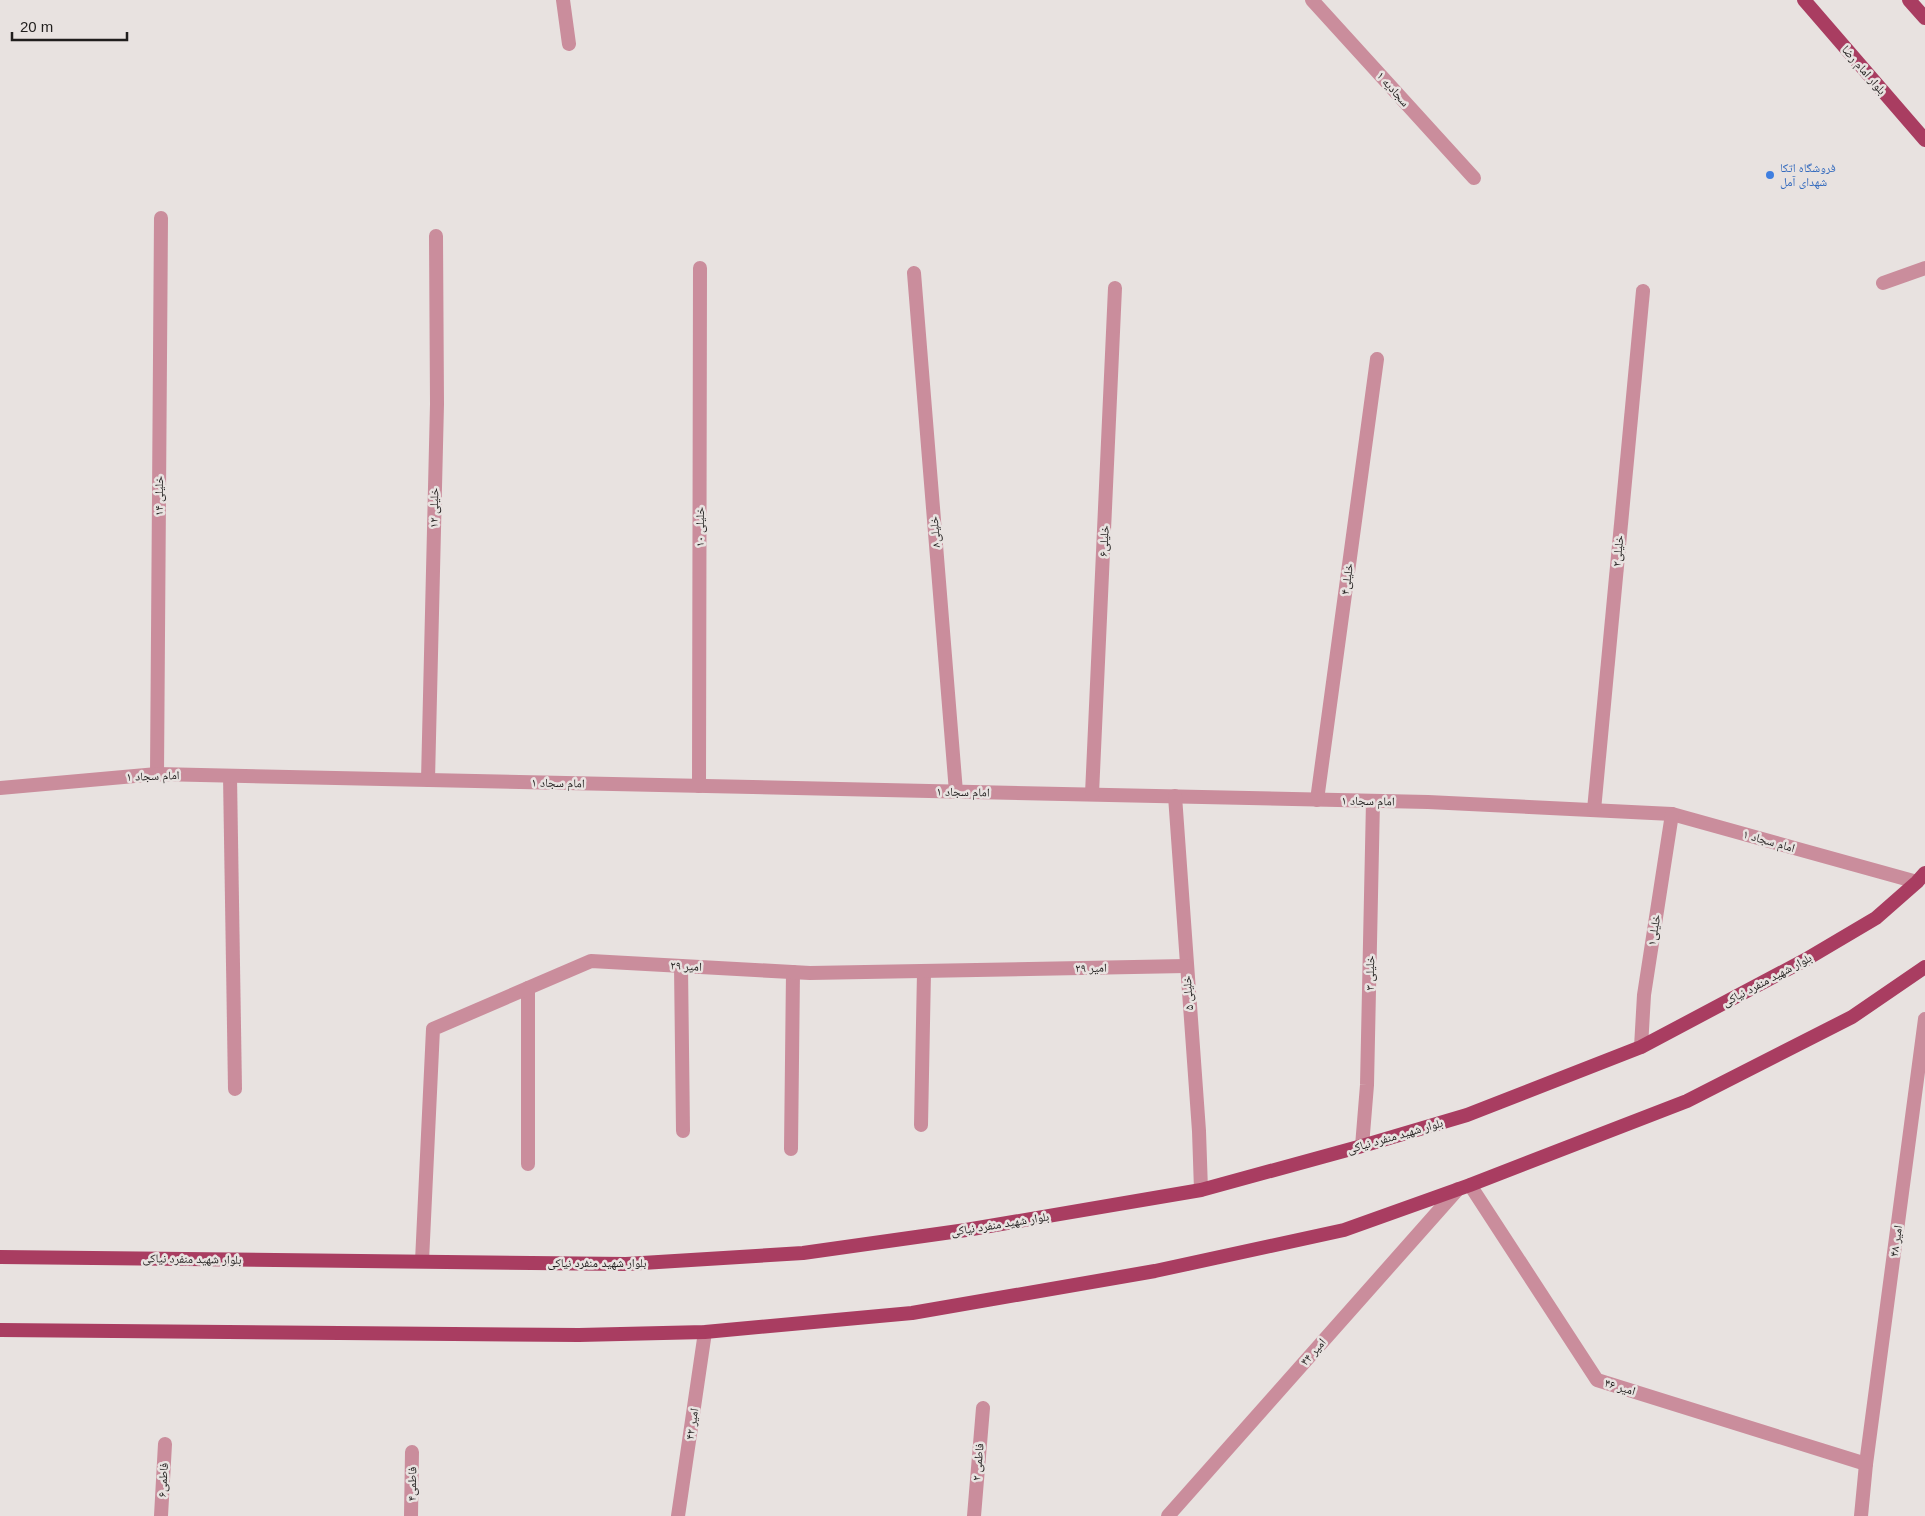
<svg xmlns="http://www.w3.org/2000/svg" width="1925" height="1516" font-family="Helvetica,'Noto Naskh Arabic',sans-serif">
  <style>
    .lines { fill: none; stroke-linecap: round; stroke-linejoin: round }
    .minor { stroke: #ca8d9c; stroke-width: 14 }
    .tertiary { stroke: #ca8d9c; stroke-width: 14 }
    .primary { stroke: #a93d61; stroke-width: 14 }
    .shop-dot { fill: #3f7fe0; stroke: #e8e2e0; stroke-width: 2 }
    .labels { text-anchor: middle; dominant-baseline: central; stroke-width: 5; stroke-linejoin: round; paint-order: stroke }
    .street-label { font-size: 12px; fill: #201e1d; stroke: #e8e2e0 }
    .shop-label { font-size: 12px; fill: #366cbe; stroke: #e8e2e0; text-anchor: start }
  </style>
  <rect width="100%" height="100%" fill="#e8e2e0"/>
  <g class="lines">
    <!-- minor -->
    <g class="minor">
      <polyline points="563,0 569,44"/>
      <polyline points="1312,0 1474,178"/>
      <polyline points="914,273 956,792"/>
      <polyline points="1883,283 1925,268"/>
      <polyline points="157,774 161,218"/>
      <polyline points="230,776 235,1089"/>
      <polyline points="428,780 437,404 436,236"/>
      <polyline points="699,786 700,268"/>
      <polyline points="0,788 157,774 1428,802 1672,814 1917,882"/>
      <polyline points="1092,794 1115,288"/>
      <polyline points="1175,796 1199,1131 1201,1190"/>
      <polyline points="1317,800 1377,359"/>
      <polyline points="1594,810 1643,291"/>
      <polyline points="681,966 683,1131"/>
      <polyline points="1641,1047 1644,995 1672,814"/>
      <polyline points="921,1125 924,972"/>
      <polyline points="1362,1146 1367,1085 1373,801"/>
      <polyline points="791,1149 793,972"/>
      <polyline points="528,1164 528,988"/>
      <polyline points="1470,1185 1597,1380 1866,1464"/>
      <polyline points="422,1261 433,1029 591,961 810,973 1186,966"/>
      <polyline points="161,1516 165,1444"/>
      <polyline points="411,1516 412,1452"/>
      <polyline points="678,1516 705,1332"/>
      <polyline points="974,1516 983,1408"/>
      <polyline points="1168,1516 1458,1189"/>
    </g>
    <!-- tertiary -->
    <polyline class="tertiary" points="1861,1516 1866,1464 1925,1019"/>
    <!-- primary -->
    <g class="primary">
      <polyline points="1804,0 1925,140"/>
      <polyline points="1909,0 1925,18"/>
      <polyline points="0,1257 626,1264 803,1253 966,1230 1201,1190 1362,1146 1467,1115 1641,1047 1805,960 1876,918 1917,882 1925,873"/>
      <polyline points="0,1330 579,1335 705,1332 912,1313 1155,1271 1344,1230 1470,1185 1687,1101 1852,1017 1925,967"/>
    </g>
  </g>
  <!-- markers -->
  <circle class="shop-dot" cx="1770" cy="175" r="5"/>
  <g class="labels">
    <!-- street labels -->
    <g class="street-label">
      <text transform="translate(1864 70) rotate(49)">بلوار امام رضا</text>
      <text transform="translate(1393 89) rotate(48)">سجادیه ۱</text>
      <text transform="translate(159 496) rotate(-90)">خلیلی ۱۴</text>
      <text transform="translate(434 508) rotate(-89)">خلیلی ۱۲</text>
      <text transform="translate(700 527) rotate(-90)">خلیلی ۱۰</text>
      <text transform="translate(935 532) rotate(-95)">خلیلی۸</text>
      <text transform="translate(1104 541) rotate(-87)">خلیلی۶</text>
      <text transform="translate(1618 551) rotate(-85)">خلیلی۲</text>
      <text transform="translate(1347 579) rotate(-82)">خلیلی۴</text>
      <text transform="translate(153 776) rotate(-2)">امام سجاد ۱</text>
      <text transform="translate(558 783) rotate(1)">امام سجاد ۱</text>
      <text transform="translate(963 792) rotate(1)">امام سجاد ۱</text>
      <text transform="translate(1368 801) rotate(1)">امام سجاد ۱</text>
      <text transform="translate(1769 841) rotate(16)">امام سجاد ۱</text>
      <text transform="translate(1654 930) rotate(-81)">خلیلی۱</text>
      <text transform="translate(686 966) rotate(3)">امیر ۲۹</text>
      <text transform="translate(1091 968) rotate(-1)">امیر ۲۹</text>
      <text transform="translate(1370 973) rotate(-89)">خلیلی ۳</text>
      <text transform="translate(1767 980) rotate(-28)">بلوار شهید منفرد نیاکی</text>
      <text transform="translate(1188 993) rotate(-94)">خلیلی ۵</text>
      <text transform="translate(1395 1136) rotate(-16)">بلوار شهید منفرد نیاکی</text>
      <text transform="translate(1000 1224) rotate(-9)">بلوار شهید منفرد نیاکی</text>
      <text transform="translate(1896 1241) rotate(-82)">امیر ۴۸</text>
      <text transform="translate(192 1259) rotate(1)">بلوار شهید منفرد نیاکی</text>
      <text x="597" y="1263">بلوار شهید منفرد نیاکی</text>
      <text transform="translate(1313 1352) rotate(-49)">امیر ۴۴</text>
      <text transform="translate(1620 1387) rotate(17)">امیر ۴۶</text>
      <text transform="translate(692 1424) rotate(-81)">امیر ۴۲</text>
      <text transform="translate(978 1462) rotate(-85)">فاطمی ۲</text>
      <text transform="translate(163 1480) rotate(-87)">فاطمی۶</text>
      <text transform="translate(412 1484) rotate(-89)">فاطمی۴</text>
    </g>
    <!-- shop labels -->
    <g class="shop-label">
      <text x="1780" y="168">فروشگاه اتکا<tspan x="1780" dy="14">شهدای آمل</tspan></text>
    </g>
  </g>
  <!-- scale -->
  <path d="M12 32v8h115v-8" fill="none" stroke="#201e1d" stroke-width="2.5"/>
  <text x="20" y="32" font-size="15" fill="#201e1d" stroke="#e8e2e0" stroke-width="4" paint-order="stroke">20 m</text>
</svg>
